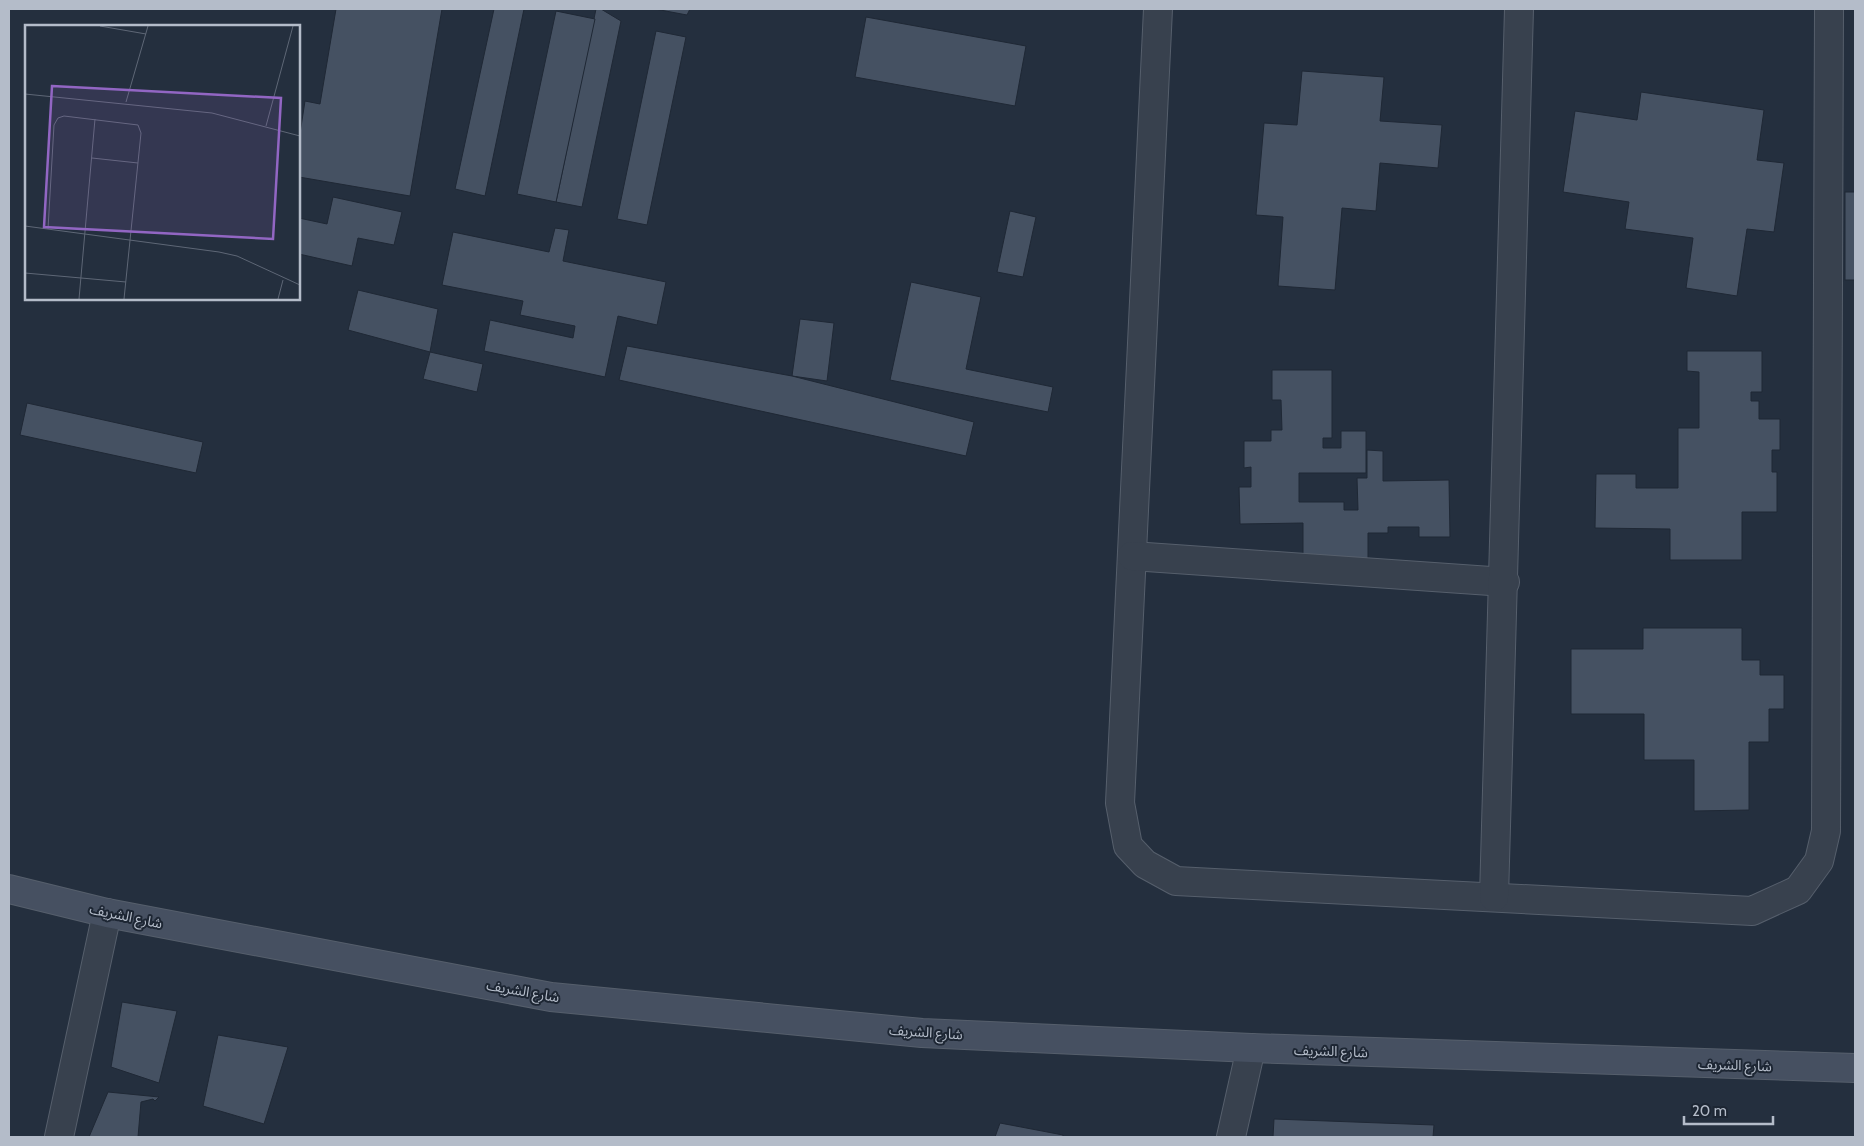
<svg xmlns="http://www.w3.org/2000/svg" width="1864" height="1146" font-family="Cabin,'Noto Sans Arabic',sans-serif">
  <style>
    .building { fill: #455162; stroke: #1f2835 }
    .lines { fill: none; stroke-linecap: round; stroke-linejoin: round }
    .street-casing { stroke: #565f6c; stroke-width: 30 }
    .secondary-casing { stroke: #565f6c; stroke-width: 30 }
    .street { stroke: #38414e; stroke-width: 28 }
    .secondary { stroke: #465061; stroke-width: 28 }
    .labels { text-anchor: middle; dominant-baseline: central; stroke-width: 4; stroke-linejoin: round; paint-order: stroke }
    .street-label { font-size: 14px; fill: #b4bcc9; stroke: #1d2633 }
    .inset-road { fill: none; stroke: #5e6776; stroke-width: 1 }
    .view { fill: #9266c3; fill-opacity: 0.15; stroke: #9266c3; stroke-width: 2.5 }
    .inset-edge { fill: none; stroke: #b4bcc9; stroke-width: 2.5 }
  </style>
  <rect width="100%" height="100%" fill="#242f3e"/>
  <!-- building -->
  <g class="building">
    <polygon points="336,9 442,9 410,196 299,177 299,140 305,101 320,104"/>
    <polygon points="494,9 524,9 485,196 455,189"/>
    <polygon points="596,9 601,9 621,21 582,207 556,202"/>
    <polygon points="655,9 690,9 687,15"/>
    <polygon points="556,11 595,19 556,202 517,194"/>
    <polygon points="866,17 1026,46 1015,106 855,77"/>
    <polygon points="656,31 686,37 647,225 617,219"/>
    <polygon points="1302,71 1384,77 1380,121 1442,125 1438,168 1380,163 1376,211 1342,208 1335,290 1278,286 1283,217 1256,215 1264,123 1297,125"/>
    <polygon points="1641,92 1764,110 1757,160 1784,163 1774,232 1747,229 1737,296 1686,288 1693,238 1625,229 1629,202 1563,192 1575,111 1637,120"/>
    <rect x="1845" y="192" width="10" height="88"/>
    <polygon points="333,197 402,212 394,245 358,238 352,266 299,254 299,218 327,224"/>
    <polygon points="1010,211 1036,217 1023,277 997,272"/>
    <polygon points="555,228 569,230 563,261 666,282 657,325 618,316 605,377 484,351 490,320 573,338 575,326 520,315 523,301 442,285 453,232 549,252"/>
    <polygon points="911,282 981,297 966,369 1053,387 1048,412 890,380"/>
    <polygon points="358,290 438,309 430,352 348,330"/>
    <polygon points="800,319 834,323 827,381 792,376"/>
    <polygon points="627,346 792,376 974,422 966,456 619,380"/>
    <polygon points="1687,351 1762,351 1762,392 1751,392 1751,401 1759,401 1759,419 1780,419 1780,450 1772,450 1772,472 1777,472 1777,512 1742,512 1742,560 1670,560 1670,529 1595,528 1596,474 1636,474 1636,488 1678,488 1678,428 1699,428 1699,372 1687,371"/>
    <polygon points="430,352 483,364 477,392 423,379"/>
    <polygon points="1272,370 1332,370 1332,438 1323,438 1323,448 1341,448 1341,431 1366,431 1366,473 1299,473 1299,502 1344,502 1344,510 1358,510 1357,478 1367,478 1367,450 1383,451 1383,481 1449,480 1450,537 1419,537 1419,527 1388,527 1388,533 1368,533 1368,561 1303,561 1303,523 1240,524 1239,487 1251,487 1251,467 1244,468 1244,441 1271,441 1271,430 1282,430 1281,400 1272,400"/>
    <polygon points="27,403 203,442 196,473 20,435"/>
    <polygon points="1643,628 1742,628 1742,660 1760,660 1760,675 1784,675 1784,709 1769,709 1769,742 1749,742 1749,810 1694,811 1694,760 1644,760 1644,714 1571,714 1571,649 1643,649"/>
    <polygon points="122,1002 177,1011 159,1083 111,1067"/>
    <polygon points="218,1035 288,1047 264,1124 203,1106"/>
    <polygon points="108,1092 159,1097 155,1101 153,1099 141,1102 138,1137 89,1137"/>
    <polygon points="1274,1119 1434,1125 1433,1137 1273,1137"/>
    <polygon points="1000,1123 1063,1135 1063,1137 995,1137"/>
  </g>
  <g class="lines">
    <defs>
      <g id="street">
        <polyline points="1158,9 1120,803 1128,846 1145,864 1176,881 1752,911 1798,890 1819,861 1826,831 1829,9"/>
        <polyline points="1132,556 1505,582"/>
        <polyline points="1494,897 1519,9"/>
        <polyline points="59,1137 107,913"/>
        <polyline points="1231,1137 1251,1048"/>
      </g>
      <polyline id="secondary" points="9,889 107,913 551,997 922,1033 1251,1048 1855,1068"/>
    </defs>
    <!-- street casing -->
    <use href="#street" class="street-casing"/>
    <!-- secondary casing -->
    <use href="#secondary" class="secondary-casing"/>
    <!-- street -->
    <use href="#street" class="street"/>
    <!-- secondary -->
    <use href="#secondary" class="secondary"/>
  </g>
  <g class="labels">
    <!-- street labels -->
    <g class="street-label">
      <text transform="translate(126 916) rotate(12)">شارع الشريف</text>
      <text transform="translate(523 991) rotate(10)">شارع الشريف</text>
      <text transform="translate(926 1032) rotate(4)">شارع الشريف</text>
      <text transform="translate(1331 1051) rotate(2)">شارع الشريف</text>
      <text transform="translate(1735 1065) rotate(2)">شارع الشريف</text>
    </g>
  </g>
  <!-- overview -->
  <g transform="translate(25 25)">
    <rect width="275" height="275" fill="#242f3e"/>
    <path class="inset-road" d="M 75,1 L 121,9M 0,69 L 187,88 L 275,111M 101,77 L 123,1M 241,101 L 268,1M 67,133 L 113,138M 0,201 L 194,227 L 212,231 L 275,260M 23,204 L 29,100 L 33,93 L 39,91 L 113,100 L 116,108 L 99,274M 0,248 L 101,257M 54,274 L 70,94M 253,274 L 258,255"/>
    <path class="view" d="M 27,61 L 256,73 L 248,214 L 19,202 Z"/>
    <rect width="275" height="275" class="inset-edge"/>
  </g>
  <!-- border -->
  <rect width="1864" height="1146" fill="none" stroke="#b4bcc9" stroke-width="20"/>
  <!-- scale -->
  <path d="M1684 1116v8h89v-8" fill="none" stroke="#b4bcc9" stroke-width="2.5"/>
  <text x="1692" y="1116" font-size="15" fill="#b4bcc9" stroke="#1d2633" stroke-width="4" paint-order="stroke">20 m</text>
</svg>
